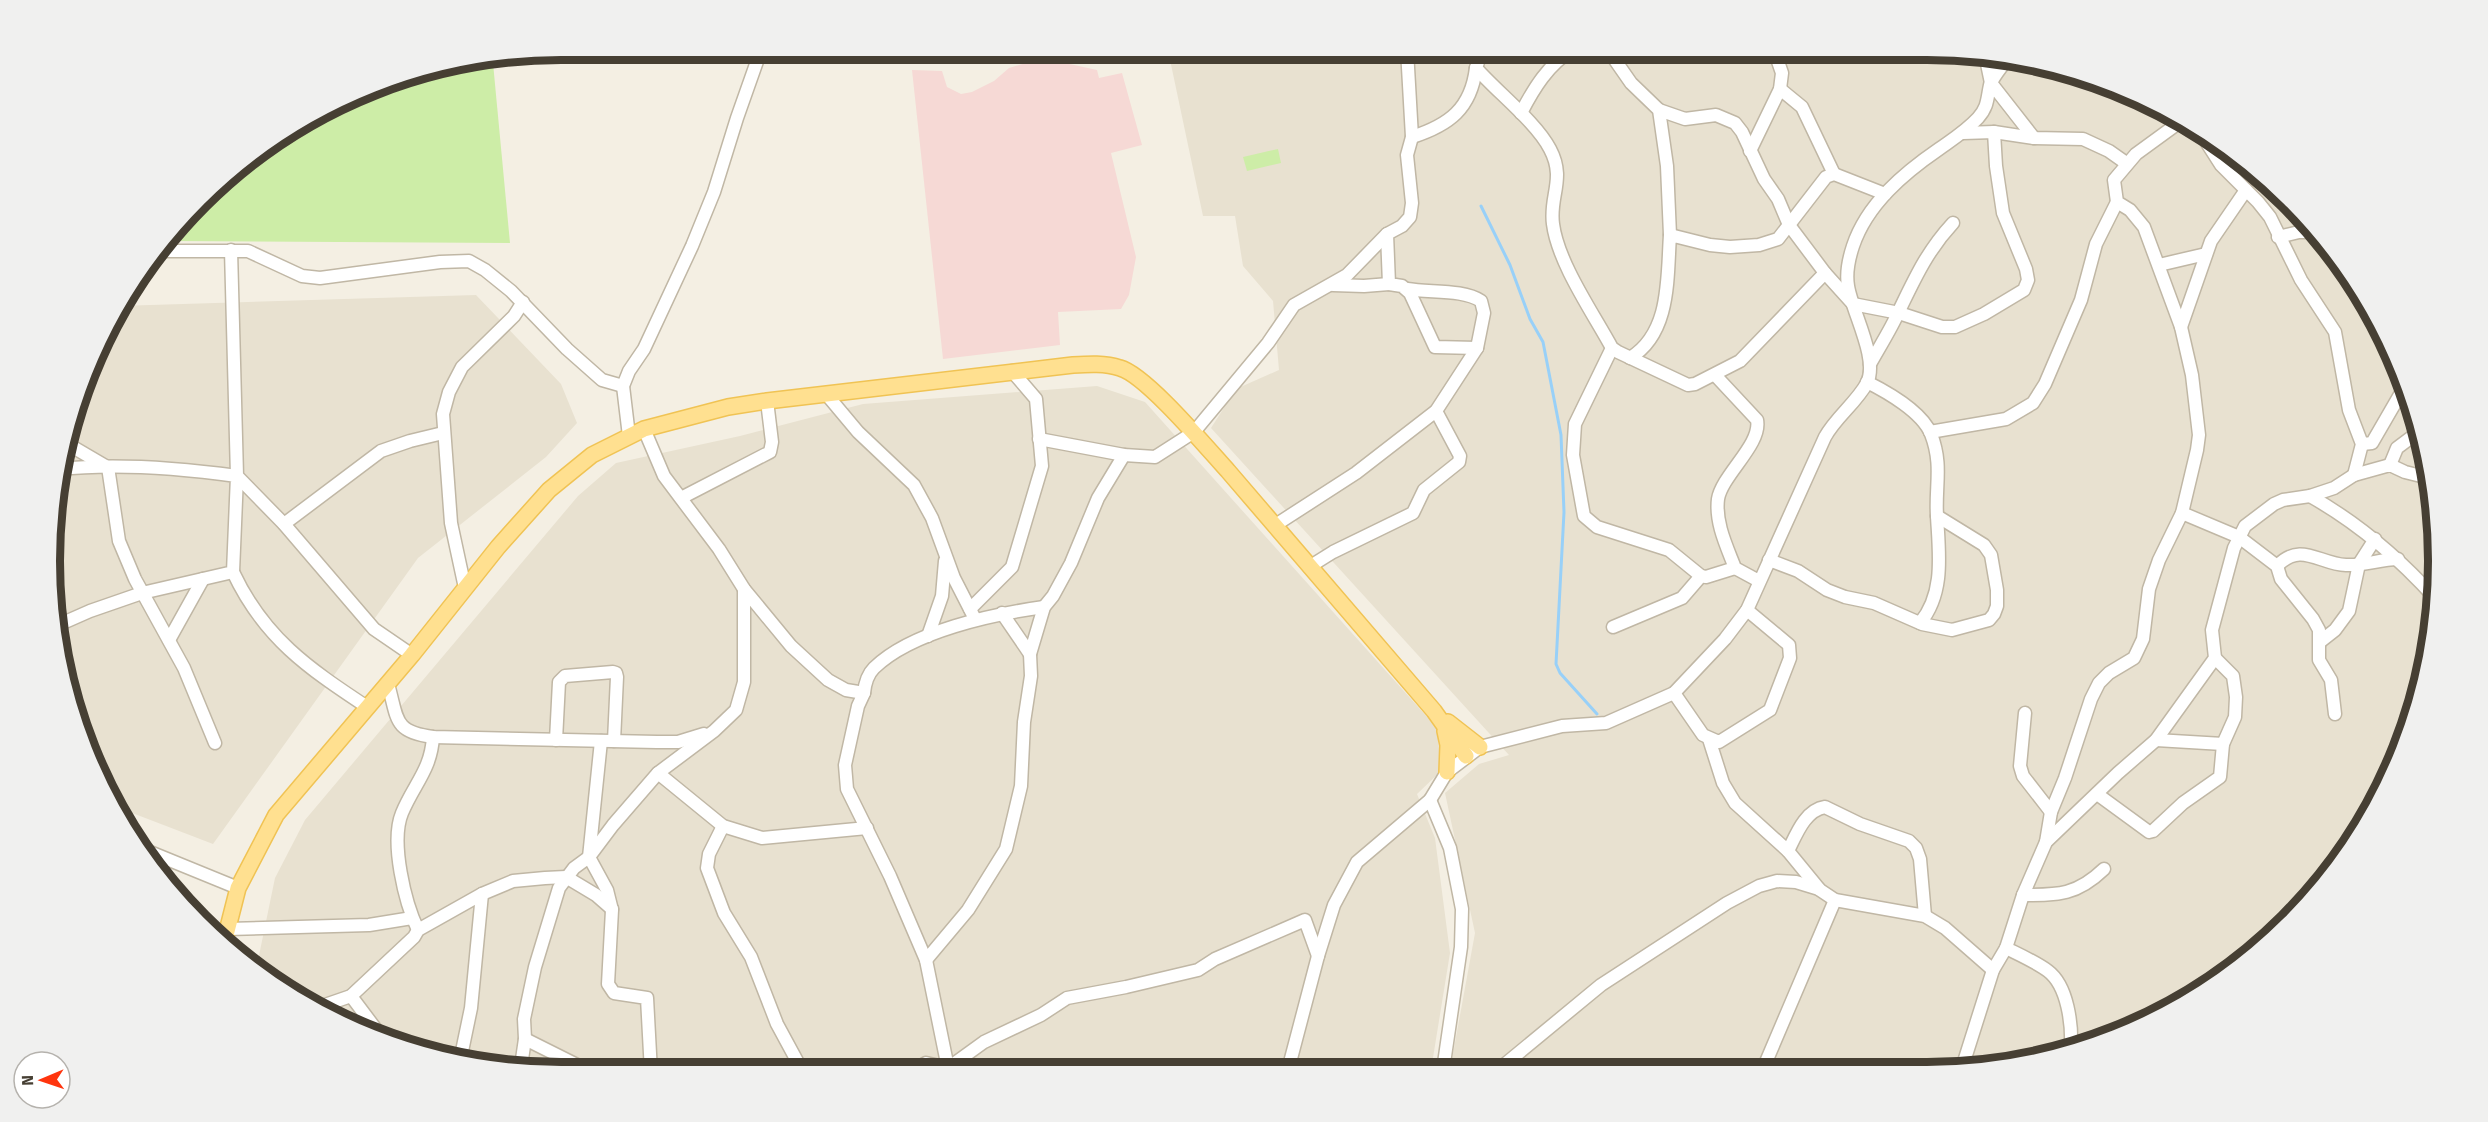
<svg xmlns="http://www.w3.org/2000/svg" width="2488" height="1122" font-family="'Fira Sans',sans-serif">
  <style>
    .residential { fill: #e8e1d0 }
    .medical { fill: #f6d9d5 }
    .green { fill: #cdeda7 }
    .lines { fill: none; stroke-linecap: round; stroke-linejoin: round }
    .stream { stroke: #98d0f8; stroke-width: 3 }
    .minor-casing { stroke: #c0b7a5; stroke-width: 15 }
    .major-casing { stroke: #f0c354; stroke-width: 18 }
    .minor { stroke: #fff; stroke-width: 12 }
    .major { stroke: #ffe090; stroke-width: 15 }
    .rim { fill: none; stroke: #463f33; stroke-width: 8 }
  </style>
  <rect width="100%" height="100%" fill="#f4efe3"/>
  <!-- residential -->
  <g class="residential">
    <polygon points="1196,50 1927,50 2092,77 2183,118 2265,177 2333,250 2386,335 2421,429 2437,528 2434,628 2411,726 2333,872 2239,967 2123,1033 1994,1068 1450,1070 1475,933 1445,793 1479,764 1509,755 1211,428 1236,389 1279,370 1273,301 1243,266 1235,216 1203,216 1169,55"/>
    <polygon points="476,295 561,384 577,423 546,457 418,558 213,844 114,806 59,660 50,561 59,462 118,306"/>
    <polygon points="1097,386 1145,402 1437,728 1441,771 1417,794 1435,838 1450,953 1431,1070 561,1072 396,1045 256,970 275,878 305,820 578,496 616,463 740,436 863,404"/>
  </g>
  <!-- medical -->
  <polygon class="medical" points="1042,58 1097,70 1099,78 1122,73 1142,145 1111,153 1136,257 1129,295 1121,309 1058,312 1060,345 943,359 912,70 942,71 947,87 961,94 972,92 994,81 1009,68"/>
  <!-- green -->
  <g class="green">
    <polygon points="493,63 510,243 171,241 224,176 306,118 396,77 474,64"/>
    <polygon points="1278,149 1281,163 1247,171 1243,157"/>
  </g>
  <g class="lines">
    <!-- stream -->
    <polyline class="stream" points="1481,206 1510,265 1530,319 1543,342 1561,435 1564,512 1556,664 1560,673 1597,714"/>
    <defs>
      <g id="minor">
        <polyline points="1407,50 1412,137 1407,155 1412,203 1410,217 1402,226 1387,234 1389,284 1402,286 1410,293 1435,347 1477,348"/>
        <path d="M 1482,50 L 1476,68 C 1497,92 1536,122 1550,149 C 1566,179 1549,196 1553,224 C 1558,263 1593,313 1612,348 L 1618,352 L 1688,385 L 1695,384 L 1740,361 L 1825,273"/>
        <polyline points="1608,50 1631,83 1659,110 1667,166 1670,235"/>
        <polyline points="1986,59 1991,83 2034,138"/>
        <polyline points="1780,89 1802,107 1834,174"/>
        <polyline points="1659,110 1685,119 1716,115 1735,123 1742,132 1764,179 1778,199 1789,225 1825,273 1853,304 1899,313 1942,327 1955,327 1984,314 2024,290 2028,280 2026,269 2003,213 1996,166 1994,132"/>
        <path d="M 1521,113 C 1534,88 1548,65 1572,50"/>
        <polyline points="2198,129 2221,165 2258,202 2270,217 2301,280 2335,332 2349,410 2362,444 2354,475"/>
        <polyline points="1963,133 1994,132 2034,138 2083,139 2109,151 2126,163"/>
        <path d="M 1412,137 C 1449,125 1471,109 1476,68"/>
        <polyline points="1750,151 1780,89 1782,73 1774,50"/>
        <polyline points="2278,237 2299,232 2316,232"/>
        <polyline points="231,250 237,476 284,524 374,629 412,655"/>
        <polyline points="163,251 248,251 302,276 320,278 440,262 469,261 485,270 511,291 567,349 602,380 623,386"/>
        <polyline points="2159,265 2206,254"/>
        <polyline points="1333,285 1364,286 1389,284"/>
        <polyline points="2181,327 2211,241 2246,190"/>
        <polyline points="1612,348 1575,424 1573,455 1584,516 1597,527 1669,550 1701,576 1706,577 1735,568"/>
        <path d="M 1630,358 C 1671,333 1667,278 1670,235 L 1710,245 L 1730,247 L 1759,245 L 1778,239 L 1826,177 L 1834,174 L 1885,194"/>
        <path d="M 1870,364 C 1880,346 1891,329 1899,311 C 1915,278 1927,251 1953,223"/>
        <path d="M 1715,375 L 1757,420 C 1762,444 1722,475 1718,499 C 1715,523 1727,547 1735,568 L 1759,581"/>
        <path d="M 1867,382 C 1887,392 1922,412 1931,434 C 1943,465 1935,486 1937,516 C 1939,553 1945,593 1920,623"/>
        <polyline points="827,395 858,432 914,485 932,518 954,578 975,619"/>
        <polyline points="644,429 664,476 719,549 744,589 791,646 828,680 846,690 864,693 858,706 845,765 847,789 890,876 926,960 948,1068 946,1071"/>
        <polyline points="1930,432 2006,419 2033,403 2045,384 2081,300 2096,244 2117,202"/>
        <polyline points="629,436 623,386 629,371 644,349 692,246 714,192 737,118 761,50"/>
        <polyline points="1039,439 1124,455 1155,457 1194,432 1268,343 1294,305 1347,275 1387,234"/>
        <polyline points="66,443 107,467"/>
        <polyline points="2362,444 2372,443 2405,386"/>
        <polyline points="2390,465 2397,448 2421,430"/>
        <polyline points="108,467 119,541 135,579 184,668 215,743"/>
        <path d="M 2310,496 C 2358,523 2398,557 2435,598"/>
        <polyline points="681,498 770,452 772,442 767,401"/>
        <polyline points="2182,513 2239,537 2277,566 2281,579 2313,619 2319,630 2319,660 2331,680 2335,714"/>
        <polyline points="284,524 381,451 410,441 443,433"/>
        <path d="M 1274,526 L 1356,473 L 1436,411 L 1477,348 L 1484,313 L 1481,301 C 1463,289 1430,293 1407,289"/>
        <polyline points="1769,560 1798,571 1827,590 1845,597 1874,603 1922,624 1952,630 1989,620 1994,614 1997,606 1997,590 1991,555 1984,545 1937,516"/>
        <path d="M 2277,566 C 2301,541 2319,564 2346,565 C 2364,566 2380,559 2398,559"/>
        <polyline points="1309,567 1333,552 1413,513 1424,490 1459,462 1460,456 1436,411"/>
        <path d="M 233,572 C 264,638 308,668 367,707"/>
        <polyline points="465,588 451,523 443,414 449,392 462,367 514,316 523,302"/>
        <polyline points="970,609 1012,567 1042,466 1036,399 1012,371"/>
        <polyline points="1002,613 1030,654"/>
        <path d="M 56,626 L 90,611 L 142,593 L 233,572 L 237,476 C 179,468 118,463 59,469"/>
        <polyline points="1613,627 1682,598 1701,576"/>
        <polyline points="928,636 942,596 945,561"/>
        <polyline points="169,640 203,579"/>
        <polyline points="2321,641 2335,630 2349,611 2359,564 2375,539"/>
        <path d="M 388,684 C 398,719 393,732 433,737 L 657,742 L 678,742 L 704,734"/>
        <path d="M 864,693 C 865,683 867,675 874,668 C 912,631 994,614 1044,607"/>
        <polyline points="1674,693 1703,735 1719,742 1770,710 1790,658 1789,645 1747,610"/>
        <polyline points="2025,713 2020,766 2023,776 2051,812"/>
        <polyline points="1709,739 1723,783 1735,803 1788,851 1820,890 1835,900 1925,916 1945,928 1993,970"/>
        <polyline points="556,740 559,682 565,676 613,672 616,673 617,677 614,741"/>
        <polyline points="2156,740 2223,744"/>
        <polyline points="601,741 589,857 607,890 612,910 608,984 614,993 647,998 651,1072"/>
        <polyline points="658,773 723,826 762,838 867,828"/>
        <polyline points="2097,794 2149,832 2153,831 2183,803 2220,777 2223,744 2235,717 2236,697 2233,676 2215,658"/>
        <polyline points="1430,800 1450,848 1462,909 1461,947 1443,1070"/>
        <polyline points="723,826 709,854 707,868 724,913 751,957 777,1024 803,1072"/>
        <polyline points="2046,842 2051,812 2065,778 2091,699 2099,683 2109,673 2134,658 2143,639 2149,589 2159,560 2182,513 2197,450 2199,435 2192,375 2181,327 2144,227 2130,210 2117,202 2114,180 2136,154 2184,119"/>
        <polyline points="140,848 238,888"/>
        <path d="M 1788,851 C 1796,835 1805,810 1825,807 L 1860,824 L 1909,841 L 1916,848 L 1920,859 L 1925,916"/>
        <path d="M 2023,895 C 2059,895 2077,895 2104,869"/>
        <polyline points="228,929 369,925 412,918"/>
        <path d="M 418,930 C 405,903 390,842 402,813 C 414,784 431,770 433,737"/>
        <path d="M 2006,948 C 2020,955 2036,962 2048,971 C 2068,986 2072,1025 2071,1047"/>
        <polyline points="926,960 968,910 1006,849 1021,786 1024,722 1031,676 1030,654 1044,607 1053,596 1071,563 1098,498 1124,455"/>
        <polyline points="351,996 378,1032 388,1041"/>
        <polyline points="322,1006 351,996 414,937 418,930 482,894 513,881 545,878 566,877 596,895 612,909"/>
        <polyline points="525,1039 591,1072"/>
        <polyline points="461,1056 471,1008 482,894"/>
        <polyline points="521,1066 525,1039 524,1019 535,967 559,888 574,868 589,857 613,825 658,773 714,731 736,710 744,682 744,589"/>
        <polyline points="1962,1068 1993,970 2006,948 2023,895 2046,842 2118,773 2156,740 2215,658 2212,630 2234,548 2245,526 2274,504 2283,500 2310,496 2334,488 2354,475 2390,465 2405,472 2429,478"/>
        <polyline points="1763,1069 1835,900"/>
        <path d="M 1288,1070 L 1318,956 L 1334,905 L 1357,862 L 1430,800 L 1447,772 L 1480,747 L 1562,726 L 1606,723 L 1674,693 L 1725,639 L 1747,610 L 1825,437 C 1836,417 1856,403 1867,383 C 1879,359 1852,312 1848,286 C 1846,274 1849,258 1853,246 C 1867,204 1904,173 1939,149 C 1953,139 1966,131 1978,118 C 1988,107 1987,99 1990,85 C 1993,77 2000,69 2005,62"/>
        <polyline points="1498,1070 1601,985 1727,903 1759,886 1777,881 1796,882 1819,889"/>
        <polyline points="913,1071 926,1063 948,1068 984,1042 1041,1015 1067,998 1126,987 1198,970 1215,959 1305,920 1318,956"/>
      </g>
      <g id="major">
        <polyline points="1448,722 1480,747"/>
        <polyline points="1445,731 1448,745 1447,772"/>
        <path d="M 224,943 L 238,888 L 276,815 L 412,655 L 498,547 L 549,490 L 592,455 L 644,429 L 728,407 L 767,401 L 1073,365 C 1089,364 1105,363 1120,368 C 1146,375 1207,448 1228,471 L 1434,711 L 1466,756"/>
      </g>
    </defs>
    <!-- minor casing -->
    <use href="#minor" class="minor-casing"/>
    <!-- major casing -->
    <use href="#major" class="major-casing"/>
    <!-- minor -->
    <use href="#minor" class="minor"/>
    <!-- major -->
    <use href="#major" class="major"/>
  </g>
  <!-- crop -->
  <path d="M0 0H2488V1122H0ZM561 60H1927A501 501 0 0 1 2428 561V561A501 501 0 0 1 1927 1062H561A501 501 0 0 1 60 561V561A501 501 0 0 1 561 60Z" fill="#f0f0ef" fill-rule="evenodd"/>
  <path class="rim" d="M561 60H1927A501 501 0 0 1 2428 561V561A501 501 0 0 1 1927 1062H561A501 501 0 0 1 60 561V561A501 501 0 0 1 561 60Z"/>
  <!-- north arrow -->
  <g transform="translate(42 1080) rotate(268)"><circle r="28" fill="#ffffff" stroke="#b5b2ad" stroke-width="1.5"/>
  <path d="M0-4.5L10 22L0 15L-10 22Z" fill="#ff350e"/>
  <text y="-9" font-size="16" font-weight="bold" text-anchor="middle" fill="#463f33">N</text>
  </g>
</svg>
